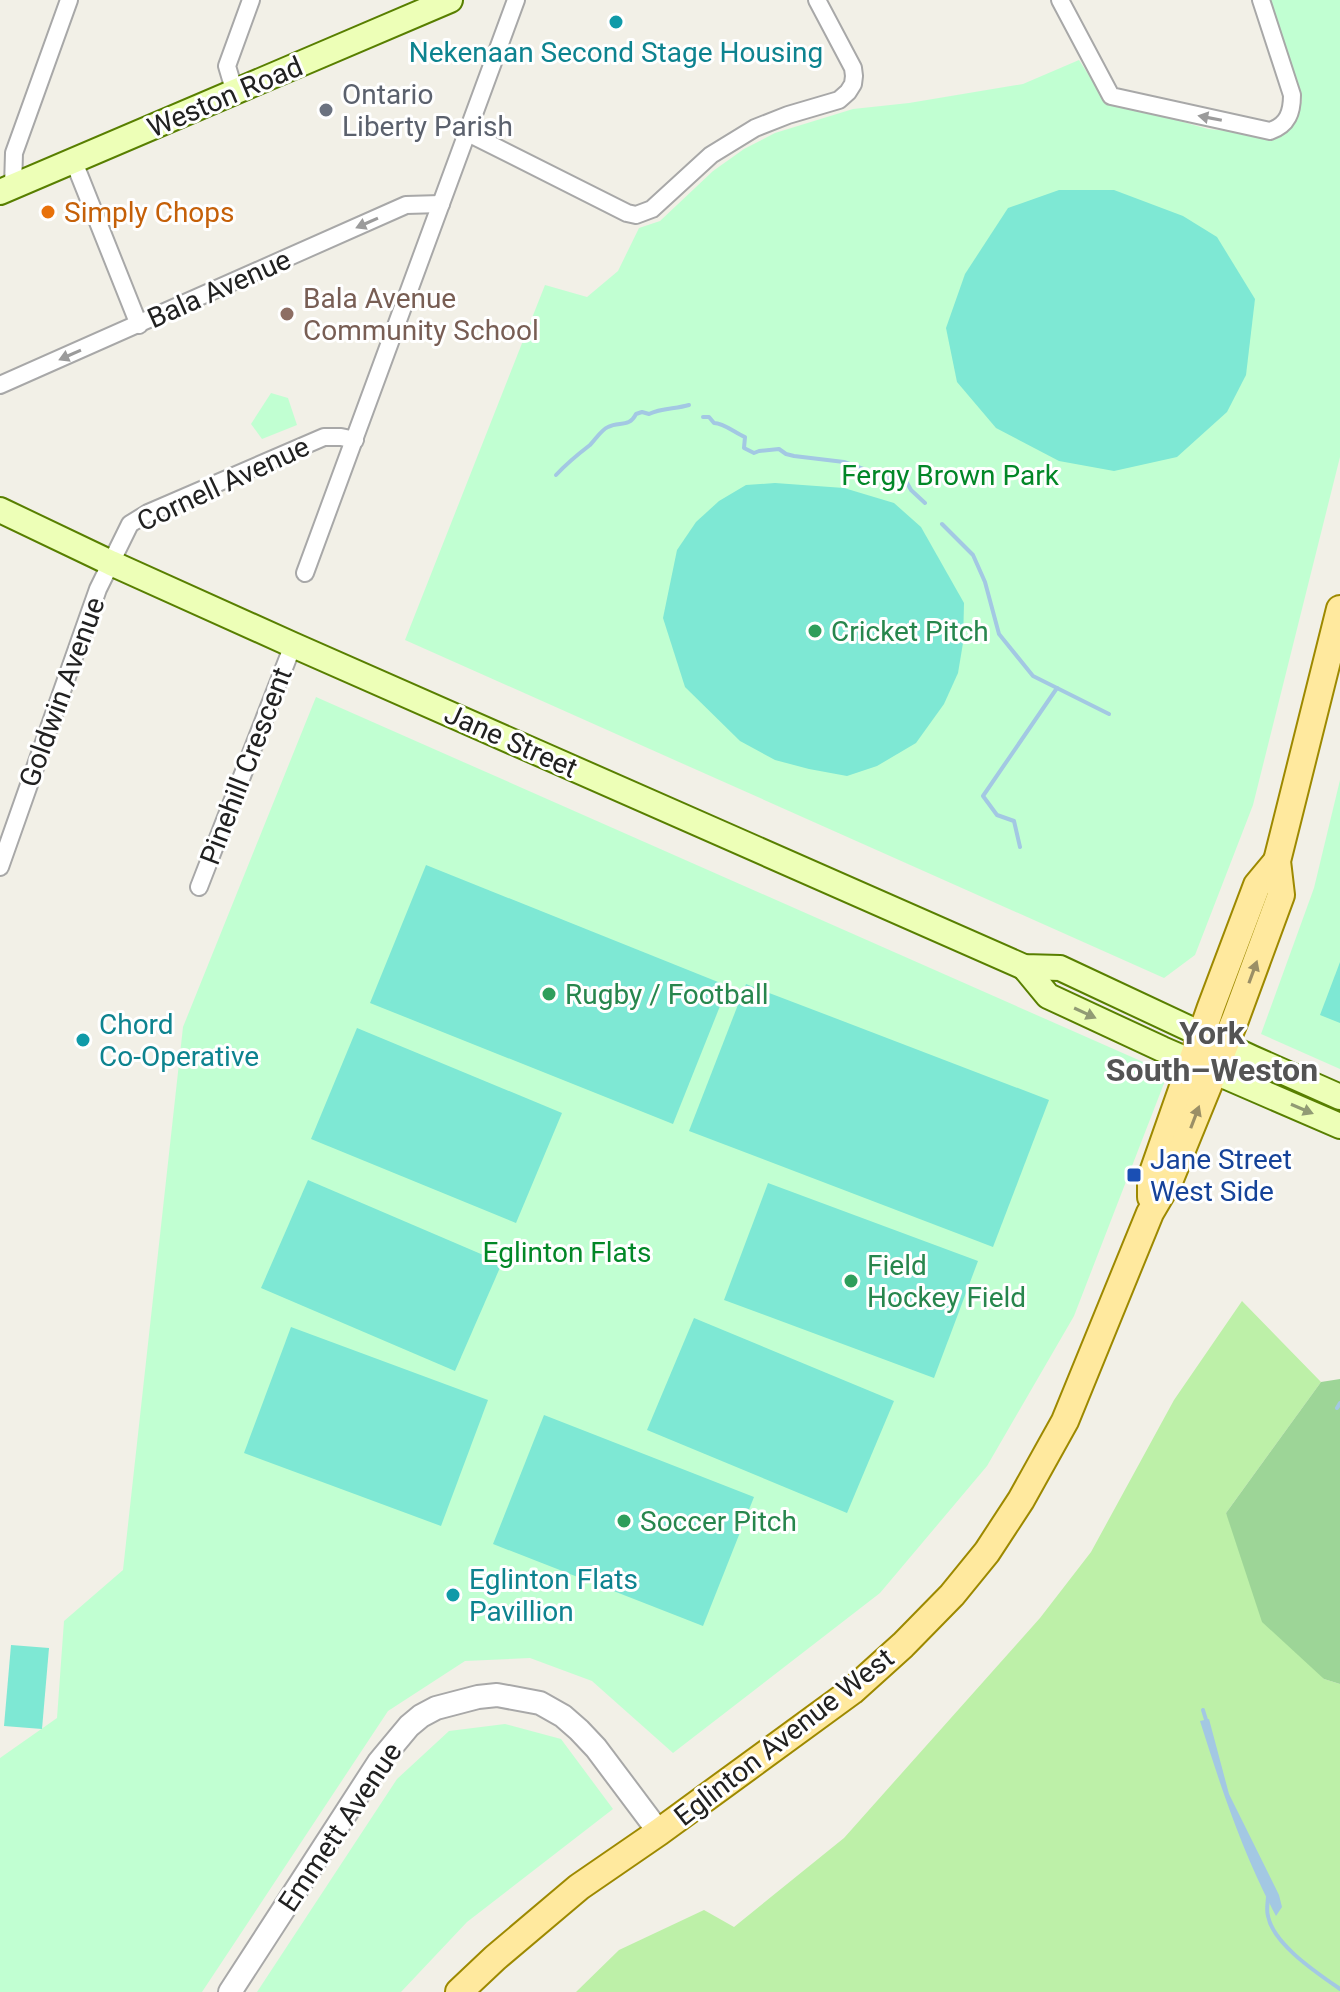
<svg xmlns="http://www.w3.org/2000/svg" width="1340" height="1992" font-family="Roboto,sans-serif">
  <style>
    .grass { fill: #bdf0a8 }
    .forest { fill: #9dd597 }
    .park { fill: #c1ffd2 }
    .pitch { fill: #7ee8d4 }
    .water { fill: #a3c8e3 }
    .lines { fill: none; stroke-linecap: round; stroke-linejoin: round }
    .stream { stroke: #a3c8e3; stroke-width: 4 }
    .minor-casing { stroke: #a8a8a8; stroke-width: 20 }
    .tertiary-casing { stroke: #a8a8a8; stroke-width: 26 }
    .secondary-casing { stroke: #587f00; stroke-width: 28 }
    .primary-casing { stroke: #9d8900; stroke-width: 30 }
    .minor { stroke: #fff; stroke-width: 16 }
    .tertiary { stroke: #fff; stroke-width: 22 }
    .secondary { stroke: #edffb7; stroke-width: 24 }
    .primary { stroke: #ffe99e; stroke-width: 26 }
    .oneway { fill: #9b9b9b }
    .oneway2 { fill: #9b8f66 }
    .oneway3 { fill: #919b74 }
    .culture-dot { fill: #0f9aa8; stroke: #fff; stroke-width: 3 }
    .worship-dot { fill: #6b7280; stroke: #fff; stroke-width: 3 }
    .food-dot { fill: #e8710a; stroke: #fff; stroke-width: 3 }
    .education-dot { fill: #8d6e63; stroke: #fff; stroke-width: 3 }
    .leisure-dot { fill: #2e9e5b; stroke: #fff; stroke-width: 3 }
    .transit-dot { fill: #1a4fb4; stroke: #fff; stroke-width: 3 }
    .labels { text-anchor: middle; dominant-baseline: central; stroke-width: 6; stroke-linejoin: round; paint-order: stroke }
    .culture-label { font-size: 28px; fill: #0d838f; stroke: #fff; text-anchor: start }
    .worship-label { font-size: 28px; fill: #5b616d; stroke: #fff; text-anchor: start }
    .street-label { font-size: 28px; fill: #212121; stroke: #fff }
    .food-label { font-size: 28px; fill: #c56008; stroke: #fff; text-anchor: start }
    .education-label { font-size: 28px; fill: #785e54; stroke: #fff; text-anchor: start }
    .park-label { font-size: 28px; fill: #028727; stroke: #fff }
    .leisure-label { font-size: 28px; fill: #27864d; stroke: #fff; text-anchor: start }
    .transit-label { font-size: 28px; fill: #164399; stroke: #fff; text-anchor: start }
    .quarter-label { font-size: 32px; font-weight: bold; fill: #545454; stroke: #fff }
  </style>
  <rect width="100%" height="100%" fill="#f2f0e7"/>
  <!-- grass -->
  <polygon class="grass" points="1242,1301 1321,1382 1226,1513 1324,1679 1340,1684 1340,1992 576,1992 619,1950 704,1910 734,1927 844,1838 1040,1618 1091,1552 1174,1400"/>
  <!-- forest -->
  <polygon class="forest" points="1340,1379 1340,1684 1324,1679 1262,1622 1226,1513 1321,1382"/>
  <!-- park -->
  <g class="park">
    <polygon points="1270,0 1340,0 1340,457 1253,805 1195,955 1164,978 405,640 545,285 587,297 618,271 639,228 660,221 713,171 744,149 775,133 853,109 909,103 1023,84 1079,60 1105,100 1208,129 1278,136 1295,120 1302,101"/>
    <polygon points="271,393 288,398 297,425 262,439 251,424"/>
    <polygon points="316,697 1168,1073 1074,1316 987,1466 880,1593 673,1753 592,1681 530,1658 465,1661 388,1711 202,1992 0,1992 0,1758 57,1718 64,1621 123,1570 183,1027"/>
    <polygon points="1340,780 1340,1069 1261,1034 1314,888"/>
    <polygon points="505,1724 561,1739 613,1809 467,1922 401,1992 257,1992 397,1779 449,1731"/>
  </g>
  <!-- pitch -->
  <g class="pitch">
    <polygon points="1059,190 1114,190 1183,216 1217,237 1255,299 1246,375 1227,412 1177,457 1114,471 1059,461 996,428 957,382 946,328 965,274 1008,208"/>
    <polygon points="775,483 844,488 894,503 921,527 964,603 963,643 958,673 944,704 916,743 877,766 847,776 809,769 775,760 740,741 685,687 663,618 677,550 696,522 719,501 746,485"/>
    <polygon points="426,865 728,986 673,1124 370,1003"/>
    <polygon points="1340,962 1340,1023 1320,1015"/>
    <polygon points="746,984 1049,1100 993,1247 689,1131"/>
    <polygon points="357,1028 562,1113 516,1223 311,1139"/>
    <polygon points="308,1180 502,1263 455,1371 261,1288"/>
    <polygon points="768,1183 978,1261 934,1378 724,1300"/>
    <polygon points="694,1318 894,1401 847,1513 647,1430"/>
    <polygon points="291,1327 488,1400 441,1526 244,1453"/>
    <polygon points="544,1415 754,1497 703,1626 493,1544"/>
    <polygon points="11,1645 49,1648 42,1729 4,1726"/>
  </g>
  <!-- water -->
  <path class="water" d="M 1209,1719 L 1229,1794 L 1279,1895 L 1282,1907 L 1276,1916 C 1243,1854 1221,1788 1200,1721 Z"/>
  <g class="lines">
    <!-- stream -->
    <g class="stream">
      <path d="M 703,417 L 709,417 L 714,423 C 724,423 735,433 745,437 L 744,448 L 754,453 L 759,451 L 779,449 L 786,454 L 794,456 L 844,462 L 888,478 L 906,481 L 911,490 L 925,503"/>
      <path d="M 556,475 C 568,462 577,455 590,445 C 596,439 601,430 608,427 C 619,421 629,428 636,414 L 642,412 L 649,414 C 661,408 676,409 689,405"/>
      <polyline points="942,524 973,555 985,582 999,634 1033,676 1109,714"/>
      <polyline points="1020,847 1014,821 997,815 983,796 1057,688"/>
      <polyline points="1337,1408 1340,1403"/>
      <polyline points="1203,1710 1207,1723"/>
      <path d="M 1268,1896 C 1268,1902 1266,1910 1268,1916 C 1273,1944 1317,1973 1340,1989"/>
    </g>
    <defs>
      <g id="minor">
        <path d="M 1060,0 L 1111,96 L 1270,131 C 1288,125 1292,112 1292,95 L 1261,0"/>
        <polyline points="235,93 227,66 251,0"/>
        <polyline points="468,133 627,213 636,215 652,209 711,155 755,128 788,115 839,100 848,92 853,84 854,76 853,68 817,0"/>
        <polyline points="74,162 139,325"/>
        <polyline points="13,187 14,153 69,0"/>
        <polyline points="0,385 406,205 441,204"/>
        <polyline points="305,573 516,0"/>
        <polyline points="0,867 98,589 130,524 148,513 324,437 341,437 355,440"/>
        <polyline points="199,887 293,645"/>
      </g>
      <polyline id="tertiary" points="230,1992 379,1762 409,1726 421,1716 436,1708 478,1697 497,1695 540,1703 563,1716 579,1730 596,1748 659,1832"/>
      <g id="secondary">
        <polyline points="0,192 450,0"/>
        <polyline points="0,510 111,563 293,645 1024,967 1060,968 1252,1058 1340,1097"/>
        <polyline points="1024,967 1048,996 1162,1049 1340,1126"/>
      </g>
      <g id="primary">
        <polyline points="1151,1197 1151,1178 1211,1007 1257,885 1277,861"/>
        <polyline points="459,1992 495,1958 579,1887 659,1832 852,1691 903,1645 952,1595 987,1552 1021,1500 1065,1421 1150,1213 1170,1179 1235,1020 1281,895 1277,861 1340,609"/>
      </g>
    </defs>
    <!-- minor casing -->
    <use href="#minor" class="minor-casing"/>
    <!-- tertiary casing -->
    <use href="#tertiary" class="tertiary-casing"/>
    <!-- secondary casing -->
    <use href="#secondary" class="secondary-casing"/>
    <!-- primary casing -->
    <use href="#primary" class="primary-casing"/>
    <!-- minor -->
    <use href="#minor" class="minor"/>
    <!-- tertiary -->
    <use href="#tertiary" class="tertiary"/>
    <!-- secondary -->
    <use href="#secondary" class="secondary"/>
    <!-- primary -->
    <use href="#primary" class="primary"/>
  </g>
  <!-- one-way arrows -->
  <defs><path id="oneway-solid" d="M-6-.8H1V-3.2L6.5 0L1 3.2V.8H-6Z" transform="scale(2)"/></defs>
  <g class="oneway">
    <use href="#oneway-solid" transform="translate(1210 118) rotate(-169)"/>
    <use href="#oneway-solid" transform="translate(367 223) rotate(156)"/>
    <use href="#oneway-solid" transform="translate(70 355) rotate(156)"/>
  </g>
  <g class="oneway2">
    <use href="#oneway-solid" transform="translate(1253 972) rotate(-70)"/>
    <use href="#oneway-solid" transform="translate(1195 1117) rotate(-69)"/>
  </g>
  <g class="oneway3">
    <use href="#oneway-solid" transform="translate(1085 1013) rotate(25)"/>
    <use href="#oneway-solid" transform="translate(1302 1109) rotate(23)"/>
  </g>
  <!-- markers -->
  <g class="culture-dot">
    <circle cx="616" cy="22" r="8"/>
    <circle cx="83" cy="1040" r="8"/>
    <circle cx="453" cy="1595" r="8"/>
  </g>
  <circle class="worship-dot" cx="326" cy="110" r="8"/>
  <circle class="food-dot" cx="48" cy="212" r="8"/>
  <circle class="education-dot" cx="287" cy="314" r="8"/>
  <g class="leisure-dot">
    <circle cx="815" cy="631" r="8"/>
    <circle cx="549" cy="994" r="8"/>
    <circle cx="851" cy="1281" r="8"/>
    <circle cx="624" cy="1521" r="8"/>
  </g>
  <rect class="transit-dot" x="1126" y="1167" width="16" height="16" rx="4"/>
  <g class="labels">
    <!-- culture labels -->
    <g class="culture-label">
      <text x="616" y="52" text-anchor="middle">Nekenaan Second Stage Housing</text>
      <text x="99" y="1024">Chord<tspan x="99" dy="32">Co-Operative</tspan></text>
      <text x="469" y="1579">Eglinton Flats<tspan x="469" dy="32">Pavillion</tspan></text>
    </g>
    <!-- worship labels -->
    <g class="worship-label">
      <text x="342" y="94">Ontario<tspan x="342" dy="32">Liberty Parish</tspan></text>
    </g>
    <!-- street labels -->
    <g class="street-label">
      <text transform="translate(225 97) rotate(-23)">Weston Road</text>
      <text transform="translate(219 289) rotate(-24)">Bala Avenue</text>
      <text transform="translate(223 484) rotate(-25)">Cornell Avenue</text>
      <text transform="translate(62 692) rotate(-70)">Goldwin Avenue</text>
      <text transform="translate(511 741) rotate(24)">Jane Street</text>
      <text transform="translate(246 766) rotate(-69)">Pinehill Crescent</text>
      <text transform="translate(784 1737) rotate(-38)">Eglinton Avenue West</text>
      <text transform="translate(340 1827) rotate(-56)">Emmett Avenue</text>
    </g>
    <!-- food labels -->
    <g class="food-label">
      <text x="64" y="212">Simply Chops</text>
    </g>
    <!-- education labels -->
    <g class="education-label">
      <text x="303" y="298">Bala Avenue<tspan x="303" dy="32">Community School</tspan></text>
    </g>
    <!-- park labels -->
    <g class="park-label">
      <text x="950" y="475">Fergy Brown Park</text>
      <text x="567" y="1252">Eglinton Flats</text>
    </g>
    <!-- leisure labels -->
    <g class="leisure-label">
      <text x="831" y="631">Cricket Pitch</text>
      <text x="565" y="994">Rugby / Football</text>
      <text x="867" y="1265">Field<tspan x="867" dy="32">Hockey Field</tspan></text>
      <text x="640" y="1521">Soccer Pitch</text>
    </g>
    <!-- transit labels -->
    <g class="transit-label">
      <text x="1150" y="1159">Jane Street<tspan x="1150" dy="32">West Side</tspan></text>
    </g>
    <!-- quarter labels -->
    <g class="quarter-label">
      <text x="1212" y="1033">York<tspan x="1212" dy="37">South–Weston</tspan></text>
    </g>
  </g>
</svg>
